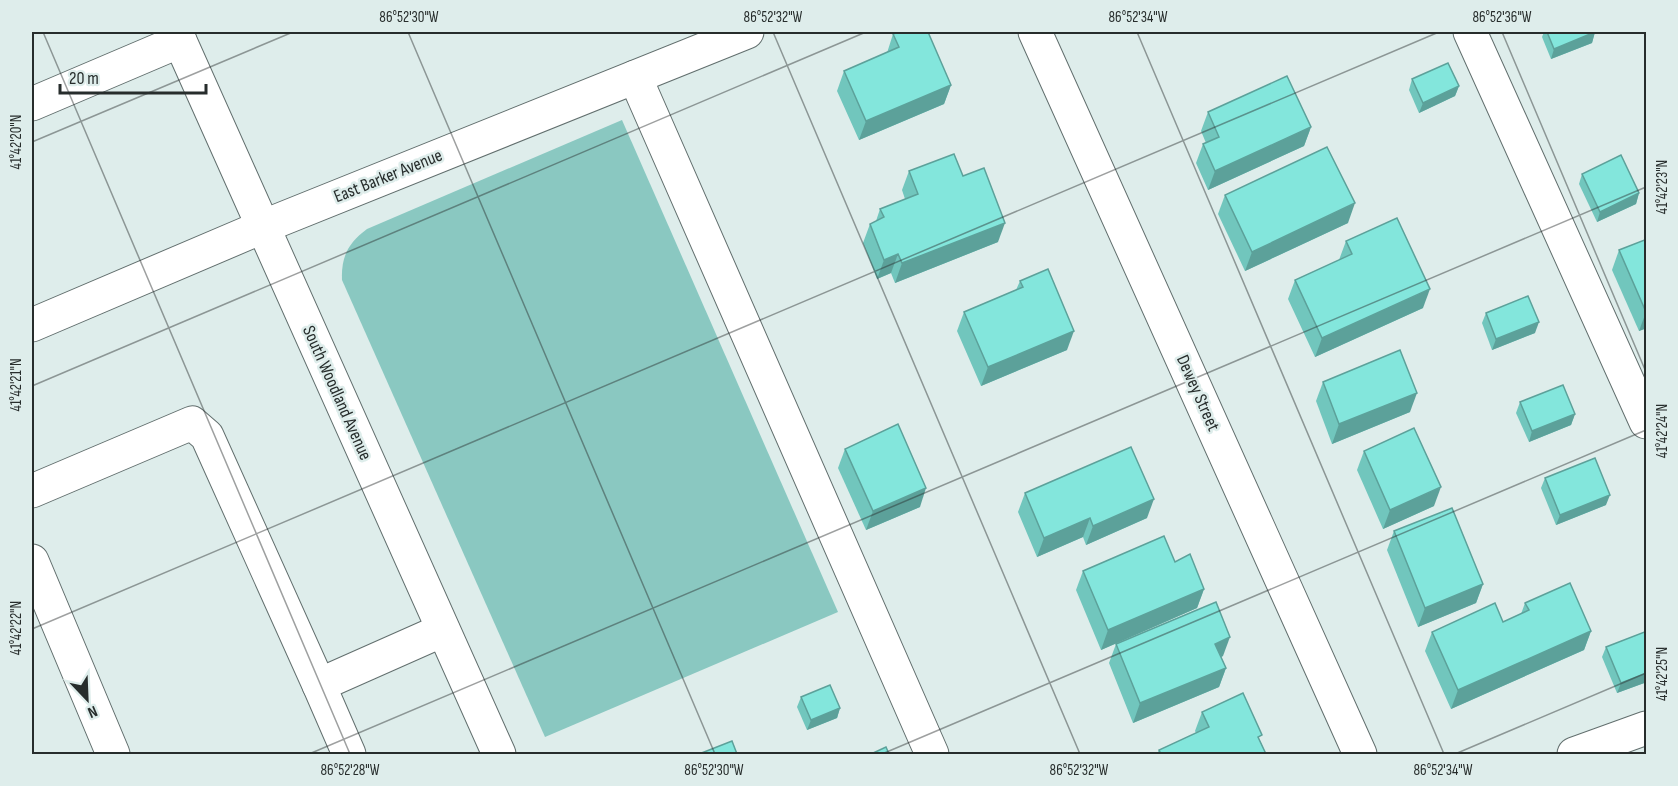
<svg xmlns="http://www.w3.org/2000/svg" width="1678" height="786" font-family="'Sofia Sans Condensed',sans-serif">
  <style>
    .green { fill: #8ac8c1 }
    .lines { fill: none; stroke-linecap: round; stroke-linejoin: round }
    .minor-casing { stroke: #626f6e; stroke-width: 35 }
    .minor { stroke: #fff; stroke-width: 33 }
    .wall { fill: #71c6bd }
    .shaded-wall { fill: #5ca19a }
    .building { fill: #83e6dc; stroke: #5ca19a; stroke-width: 1.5 }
    .ticks { fill: none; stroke: #272d2c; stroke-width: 1.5; stroke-opacity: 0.45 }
    .labels { text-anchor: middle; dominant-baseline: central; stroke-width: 5; stroke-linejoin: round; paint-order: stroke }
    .street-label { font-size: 18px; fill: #272d2c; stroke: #deedeb }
    .neatline { fill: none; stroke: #272d2c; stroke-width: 2 }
    .ticks-label { font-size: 15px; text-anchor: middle; fill: #272d2c }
  </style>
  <rect width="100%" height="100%" fill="#deedeb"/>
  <!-- green -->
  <path class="green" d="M 622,120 L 838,612 L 545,737 L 342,280 C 341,257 348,243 367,229 Z"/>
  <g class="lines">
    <defs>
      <g id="minor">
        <polyline points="176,32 499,754"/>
        <polyline points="1035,32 1360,754"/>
        <polyline points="1470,32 1646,422"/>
        <polyline points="635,77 932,754"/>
        <polyline points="32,104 180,41"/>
        <polyline points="32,325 262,227 747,32"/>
        <polyline points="32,491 192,423 207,436 319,685"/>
        <polyline points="32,561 113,754"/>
        <polyline points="349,754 319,685 443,630"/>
        <polyline points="1574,754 1646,728"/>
      </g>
    </defs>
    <!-- minor casing -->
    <use href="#minor" class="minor-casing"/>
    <!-- minor -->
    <use href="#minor" class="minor"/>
  </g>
  <!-- wall -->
  <g class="wall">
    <polygon points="1544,32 1595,32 1592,43 1551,59 1542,37"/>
    <polygon points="893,34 951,85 944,104 859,140 837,91 844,71 887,53"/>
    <polygon points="1412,79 1459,86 1455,96 1419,113 1409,90"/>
    <polygon points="1208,112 1311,127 1304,146 1208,190 1196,163 1203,144 1206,143 1201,131"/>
    <polygon points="909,171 963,176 998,242 895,283 891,273 877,279 863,243 870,224 876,221 880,209 905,199 902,190"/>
    <polygon points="1582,174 1639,193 1636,204 1597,222 1579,184"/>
    <polygon points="1225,195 1348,223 1245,271 1218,214"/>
    <polygon points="1647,239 1647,328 1639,331 1612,270 1619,250"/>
    <polygon points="1346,241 1423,308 1315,357 1288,299 1295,280 1339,260"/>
    <polygon points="1020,281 1067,350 981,386 957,331 964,312 1016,290"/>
    <polygon points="1486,313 1535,333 1492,350 1482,323"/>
    <polygon points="1323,382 1410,412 1332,444 1316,401"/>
    <polygon points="1520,402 1575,414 1571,425 1529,442 1516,413"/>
    <polygon points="845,449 920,507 866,530 838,468"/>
    <polygon points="1364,451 1434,506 1383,529 1357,470"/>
    <polygon points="1545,478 1606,505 1556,525 1541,488"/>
    <polygon points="1025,493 1147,518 1086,545 1083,537 1037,557 1018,512"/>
    <polygon points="1394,531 1483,584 1476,603 1418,627 1387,550"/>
    <polygon points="1175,562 1204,589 1197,608 1101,650 1076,590 1083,571"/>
    <polygon points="1525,603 1591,631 1584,650 1451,709 1425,651 1432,632 1503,622 1521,614"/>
    <polygon points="1647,631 1647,682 1617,693 1602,657 1606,647"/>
    <polygon points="1116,644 1223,656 1221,657 1226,668 1219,687 1133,723 1109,663"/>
    <polygon points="801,697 840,708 837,718 807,730 797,707"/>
    <polygon points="1202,712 1260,741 1266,754 1157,754 1159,750 1196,733 1195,731"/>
  </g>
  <!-- shaded-wall -->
  <g class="shaded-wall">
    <polygon points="1595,32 1592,43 1551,59 1554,49"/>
    <polygon points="951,85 944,104 859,140 866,121"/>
    <polygon points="1459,86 1455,96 1419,113 1423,103"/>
    <polygon points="1311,127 1304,146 1208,190 1215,171"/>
    <polygon points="1639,193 1636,204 1597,222 1600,212"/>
    <polygon points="1355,203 1348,223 1245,271 1252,252"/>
    <polygon points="1005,223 998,242 895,283 902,263"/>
    <polygon points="898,254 891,273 877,279 884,260"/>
    <polygon points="1430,289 1423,308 1315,357 1322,338"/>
    <polygon points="1646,312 1647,328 1639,331"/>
    <polygon points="1539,322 1535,333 1492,350 1496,339"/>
    <polygon points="1074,331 1067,350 981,386 988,367"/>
    <polygon points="1417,393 1410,412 1332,444 1339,424"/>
    <polygon points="1575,414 1571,425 1529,442 1532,431"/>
    <polygon points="1441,487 1434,506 1383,529 1390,510"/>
    <polygon points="926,488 920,507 866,530 873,511"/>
    <polygon points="1610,495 1606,505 1556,525 1560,515"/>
    <polygon points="1154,499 1147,518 1086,545 1093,526"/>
    <polygon points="1090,518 1083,537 1037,557 1044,538"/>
    <polygon points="1483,584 1476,603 1418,627 1425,608"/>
    <polygon points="1204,589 1197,608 1101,650 1108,630"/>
    <polygon points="1591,631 1584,650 1451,709 1458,690"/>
    <polygon points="1230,637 1223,656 1208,663 1215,644"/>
    <polygon points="1226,668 1219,687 1133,723 1140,703"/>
    <polygon points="1647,673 1647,682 1617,693 1621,683"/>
    <polygon points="840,708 837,718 807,730 811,720"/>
  </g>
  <!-- building -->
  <g class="building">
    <polygon points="899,32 928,32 951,85 866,121 844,71 899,47 893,34"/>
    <polygon points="1547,32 1595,32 1554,49"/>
    <polygon points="1448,63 1459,86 1423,103 1412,79"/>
    <polygon points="1287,76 1311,127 1215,171 1203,144 1219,137 1208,112"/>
    <polygon points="1327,147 1355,203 1252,252 1225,195"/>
    <polygon points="954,154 963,176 984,168 1005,223 902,263 898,254 884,260 870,224 884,217 880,209 918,194 909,171"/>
    <polygon points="1621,155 1639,193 1600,212 1582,174"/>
    <polygon points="1397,218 1430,289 1322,338 1295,280 1352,254 1346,241"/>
    <polygon points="1647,239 1647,312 1646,312 1619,250"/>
    <polygon points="1048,269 1074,331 988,367 964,312 1023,287 1020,281"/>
    <polygon points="1528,296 1539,322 1496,339 1486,313"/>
    <polygon points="1400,350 1417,393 1339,424 1323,382"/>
    <polygon points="1563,385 1575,414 1532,431 1520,402"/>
    <polygon points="898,424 926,488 873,511 845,449"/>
    <polygon points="1414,428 1441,487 1390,510 1364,451"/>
    <polygon points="1131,447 1154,499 1093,526 1090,518 1044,538 1025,493"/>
    <polygon points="1595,458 1610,495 1560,515 1545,478"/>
    <polygon points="1452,508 1483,584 1425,608 1394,531"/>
    <polygon points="1164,536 1175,562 1190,554 1204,589 1108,630 1083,571"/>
    <polygon points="1570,583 1591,631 1458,690 1432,632 1495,603 1503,622 1529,610 1525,603"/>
    <polygon points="1216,602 1230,637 1215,644 1226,668 1140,703 1116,644"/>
    <polygon points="1647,631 1647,673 1621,683 1606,647"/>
    <polygon points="830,685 840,708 811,720 801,697"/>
    <polygon points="1243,693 1262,735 1258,737 1266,754 1161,754 1159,750 1209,727 1202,712"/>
    <polygon points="732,741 737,754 699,754"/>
    <polygon points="886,747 889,754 871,754"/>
  </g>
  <!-- ticks -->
  <path class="ticks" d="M 43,32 L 350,754M 408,32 L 715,754M 773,32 L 1080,754M 1137,32 L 1444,754M 1502,32 L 1646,372M 32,142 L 293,32M 32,386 L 866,32M 32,629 L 1439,32M 309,754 L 1646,187M 882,754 L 1646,430M 1455,754 L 1646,673"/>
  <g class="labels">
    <!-- street labels -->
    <g class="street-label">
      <text transform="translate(388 176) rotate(-22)">East Barker Avenue</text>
      <text transform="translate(337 393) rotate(66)">South Woodland Avenue</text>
      <text transform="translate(1198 393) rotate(66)">Dewey Street</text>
    </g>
  </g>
  <!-- border -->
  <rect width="1678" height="786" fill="none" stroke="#deedeb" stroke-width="66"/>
  <!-- north arrow -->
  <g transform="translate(87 699) rotate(157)" stroke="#deedeb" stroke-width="4.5" paint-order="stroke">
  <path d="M0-4.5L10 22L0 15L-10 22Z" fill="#272d2c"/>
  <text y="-9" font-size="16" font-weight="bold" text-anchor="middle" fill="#272d2c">N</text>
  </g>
  <!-- scale -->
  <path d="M60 84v9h146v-9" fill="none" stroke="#272d2c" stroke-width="3"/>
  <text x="69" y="84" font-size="18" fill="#272d2c" stroke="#deedeb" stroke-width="4.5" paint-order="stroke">20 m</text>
  <rect x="33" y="33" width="1612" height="720" class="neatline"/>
  <g class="ticks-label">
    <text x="409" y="22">86°52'30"W</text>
    <text x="773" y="22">86°52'32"W</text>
    <text x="1138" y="22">86°52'34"W</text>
    <text x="1502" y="22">86°52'36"W</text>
    <text transform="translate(16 142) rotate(-90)" y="5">41°42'20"N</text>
    <text transform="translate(1662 187) rotate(-90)" y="5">41°42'23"N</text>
    <text transform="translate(16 385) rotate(-90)" y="5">41°42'21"N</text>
    <text transform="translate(1662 431) rotate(-90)" y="5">41°42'24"N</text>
    <text transform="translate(16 628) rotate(-90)" y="5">41°42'22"N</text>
    <text transform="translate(1662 674) rotate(-90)" y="5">41°42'25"N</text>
    <text x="350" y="775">86°52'28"W</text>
    <text x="714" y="775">86°52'30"W</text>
    <text x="1079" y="775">86°52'32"W</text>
    <text x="1443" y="775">86°52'34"W</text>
  </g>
</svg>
